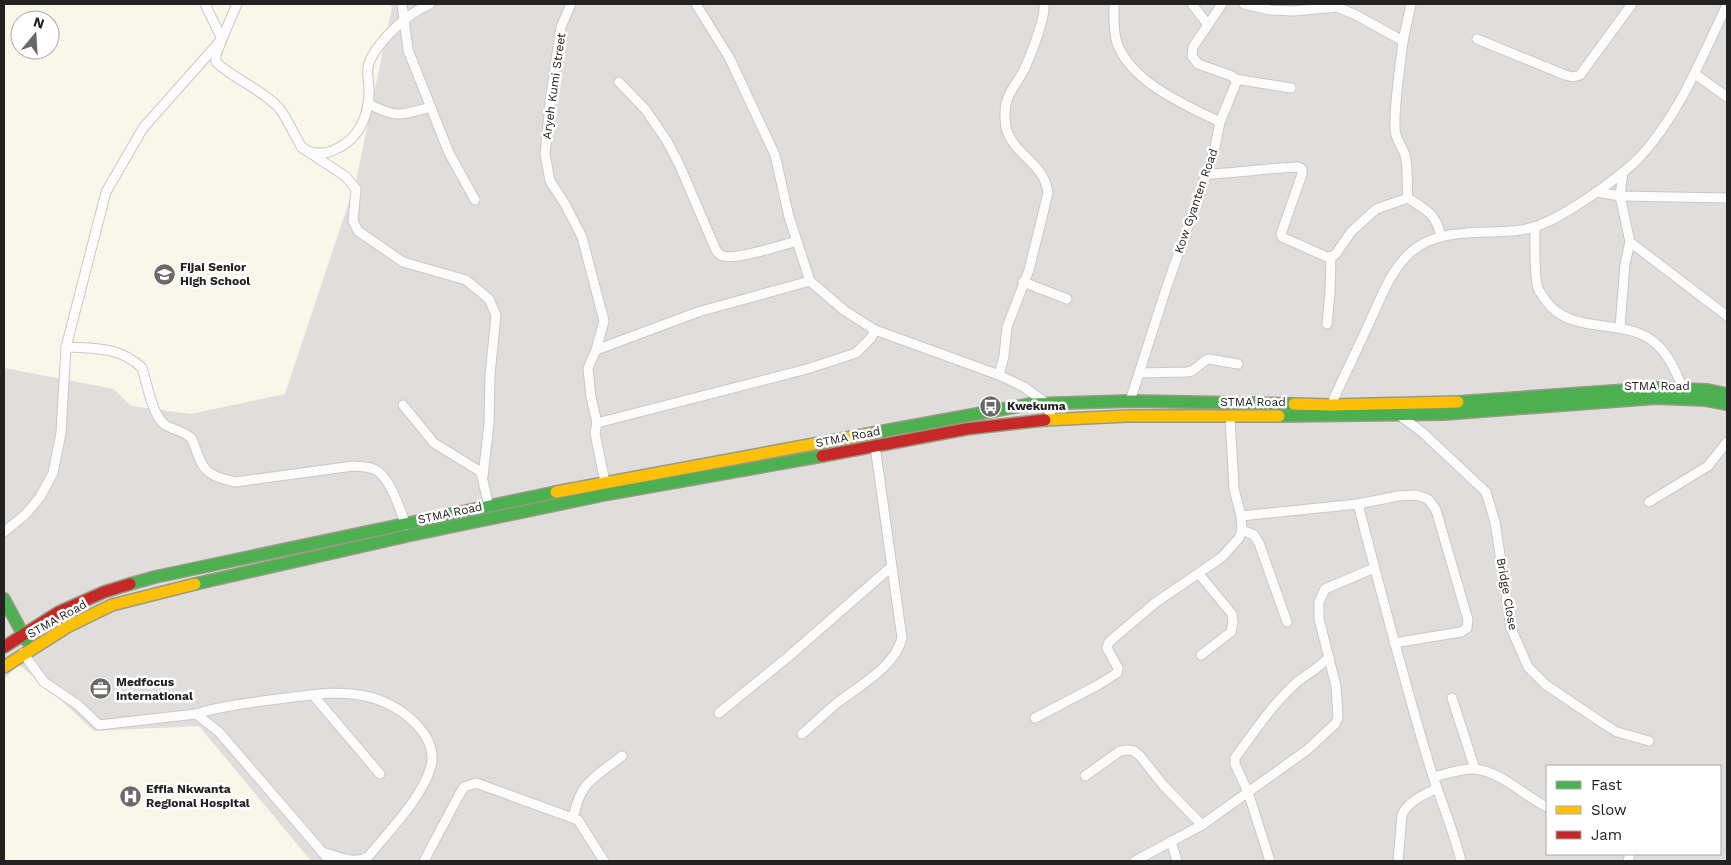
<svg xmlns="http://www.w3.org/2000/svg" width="1731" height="865" font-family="'Work Sans',sans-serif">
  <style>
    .residential { fill: #dfdedc; fill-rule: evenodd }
    .education { fill: #f8f7e8; fill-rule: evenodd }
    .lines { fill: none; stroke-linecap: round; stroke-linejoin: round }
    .street-casing { stroke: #c9c8c7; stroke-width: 11 }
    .fast-casing { stroke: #999a82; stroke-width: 14 }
    .slow-casing { stroke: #999a82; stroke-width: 14 }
    .jam-casing { stroke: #999a82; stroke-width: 14 }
    .street { stroke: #fdfcfc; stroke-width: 9 }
    .fast { stroke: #4caf50; stroke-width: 11 }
    .slow { stroke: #ffc107; stroke-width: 11 }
    .jam { stroke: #c62828; stroke-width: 11 }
    .labels { text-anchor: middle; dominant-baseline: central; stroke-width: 5; stroke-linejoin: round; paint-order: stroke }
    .street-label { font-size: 12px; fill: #222; stroke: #fff }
    .poi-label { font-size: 12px; font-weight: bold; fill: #222; stroke: #fff; text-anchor: start }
  </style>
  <rect width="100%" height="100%" fill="#f0eeeb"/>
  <!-- residential -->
  <path class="residential" d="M 4,4 L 1727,4 L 1727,861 L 4,861 ZM 20,20 L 50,20 L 50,50 L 20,50 ZM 1547,766 L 1720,766 L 1720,854 L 1547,854 Z"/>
  <!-- education -->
  <g class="education">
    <path d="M 4,4 L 389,4 L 392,7 L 356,181 L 285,394 L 191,414 L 131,406 L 114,389 L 4,368 ZM 20,20 L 50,20 L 50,50 L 20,50 Z"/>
    <polygon points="19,665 59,698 94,731 199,726 311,861 4,861 4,679"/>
  </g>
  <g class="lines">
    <defs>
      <g id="street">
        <path d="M 205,4 L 222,39 L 216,55 L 216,62 C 235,80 260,88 278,107 C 287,116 298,145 304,149 C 315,155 325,155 336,149 C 361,138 370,112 369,86 C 368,77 366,69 370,60 C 381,38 408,13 430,4"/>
        <polyline points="402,4 408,50 449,153 475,200"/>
        <polyline points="571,4 561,27 551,95 545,154 550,181 565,204 582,237 604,321 596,350 588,368 591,397 597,423 595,433 605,482"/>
        <polyline points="696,4 730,59 775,155 789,217 810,281"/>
        <path d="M 1114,4 C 1114,17 1113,30 1117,43 C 1131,82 1185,105 1220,122"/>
        <polyline points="1192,4 1208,25"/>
        <polyline points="1244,4 1270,10 1294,11 1337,7 1356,15 1403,41 1411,4"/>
        <polyline points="1477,39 1565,75 1573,77 1580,75 1632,4"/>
        <path d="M 1403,41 C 1400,70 1394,101 1395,130 C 1396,140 1402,146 1405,155 C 1409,170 1406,184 1408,198 C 1427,211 1436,213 1441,237"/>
        <polyline points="1695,74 1727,97"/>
        <polyline points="1235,79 1291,88"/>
        <path d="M 619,82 L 645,109 L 667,141 L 679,164 L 715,248 C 717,252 719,255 723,256 C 736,260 783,245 797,241"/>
        <path d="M 369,104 C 398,119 401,115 431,107"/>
        <polyline points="301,147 345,176 356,189 353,221 358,231 403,262 466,280 489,299 496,315 490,375 489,424 483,476"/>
        <polyline points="1623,172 1620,196 1630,242 1727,316"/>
        <path d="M 1207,174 C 1238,173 1268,168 1298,167 L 1302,169 L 1302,174 L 1281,234 L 1282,237 L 1327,257 L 1335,255 L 1351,232 L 1376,209 L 1408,198"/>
        <polyline points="1596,192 1620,196 1727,198"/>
        <path d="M 1535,227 C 1535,240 1534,278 1538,288 C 1539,292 1544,297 1546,301 C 1571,335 1618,318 1650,339 C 1668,351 1675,371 1684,390"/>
        <polyline points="1023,282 1067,299"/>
        <polyline points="1327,324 1330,292 1331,257"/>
        <polyline points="1620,327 1625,264 1630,242"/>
        <path d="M 66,347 C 93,348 121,347 142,368 C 147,383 152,414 164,424 C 172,430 185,431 192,439 C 203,469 203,475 235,482 L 353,466 C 362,467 372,466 379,472 C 392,483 400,510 406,525"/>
        <polyline points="596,350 698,312 810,281 845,311 875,330"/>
        <polyline points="1139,373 1187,372 1192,371 1206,360 1209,359 1238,364"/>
        <path d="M 999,375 L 1004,356 L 1007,327 L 1029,270 L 1048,193 C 1044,159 1006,154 1005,119 C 1004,94 1014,89 1024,70 C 1030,57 1046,17 1044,4"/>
        <polyline points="1130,401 1166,289 1214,152 1220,122 1236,83 1235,79 1232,76 1198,64 1192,56 1193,47 1222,4"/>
        <polyline points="403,405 434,443 481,472 489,507"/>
        <path d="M 1331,409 L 1334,398 C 1346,372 1359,346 1371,319 C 1382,295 1391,270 1411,252 C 1440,226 1486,235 1521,230 C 1545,226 1565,213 1585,200 C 1603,188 1623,174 1639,158 C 1680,114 1701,58 1727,5"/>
        <polyline points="1399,415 1422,432 1486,492 1495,522 1511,628 1528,667 1546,685 1604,724 1617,732 1649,741"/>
        <polyline points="597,423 807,369 856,353 871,338 875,330 999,375 1024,387 1046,403 1052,419"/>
        <polyline points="1649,502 1708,466 1727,442"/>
        <path d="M 1358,504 C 1380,589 1402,673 1427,757 C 1437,792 1452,825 1461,861"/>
        <polyline points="1241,516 1358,504 1398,496 1416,495 1428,499 1436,510 1468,620 1467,628 1461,632 1394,643"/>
        <polyline points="1242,530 1254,535 1259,543 1287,622"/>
        <polyline points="4,532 26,514 40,497 53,473 61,433 66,347 106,192 143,128 222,39 237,4"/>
        <polyline points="1199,574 1232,614 1233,622 1231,632 1201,655"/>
        <polyline points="23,653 44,682 78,705 99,725 196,714 219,732 330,861"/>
        <polyline points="313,695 380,774"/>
        <polyline points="1452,698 1475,769"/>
        <polyline points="719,713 788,657 891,567"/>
        <path d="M 196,714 C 225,705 256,702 286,698 C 312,695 339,690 365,696 C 385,700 404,711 417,725 C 428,737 435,750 431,766 C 423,797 388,832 368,857 C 354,865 337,856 322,852"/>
        <polyline points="1035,718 1098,685 1117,673 1118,668 1107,648 1109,642 1155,603 1222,557 1239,538 1242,530 1241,516 1234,489 1230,416"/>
        <path d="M 802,734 C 814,724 825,713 837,703 C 860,685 894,668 902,638 L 875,446"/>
        <polyline points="1085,776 1120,751 1127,750 1134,751 1140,756 1164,786 1202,825"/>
        <path d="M 1433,777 C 1446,774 1462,768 1475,769 C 1502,772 1524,796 1547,807"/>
        <path d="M 573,817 C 576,807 578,796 585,787 C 594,775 610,766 622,756"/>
        <polyline points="1171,841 1177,861"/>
        <polyline points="424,861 459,795 464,787 476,783 578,820 604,861"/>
        <polyline points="1135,861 1202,825 1307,750 1335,724 1338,718 1336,686 1319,619 1319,602 1325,589 1374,568"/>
        <path d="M 1270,861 L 1248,792 L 1235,764 L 1235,758 C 1254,732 1272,705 1296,683 C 1307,674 1319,668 1329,657"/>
        <path d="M 1398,861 L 1402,815 C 1407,802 1425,794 1437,788"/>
        <polyline points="1628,861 1630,854"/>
      </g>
      <g id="fast">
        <polyline points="1458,402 1657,388 1707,390 1727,394"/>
        <polyline points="1279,416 1444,414 1657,398 1706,400 1727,404"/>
        <polyline points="868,434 1031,404 1130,401 1294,404"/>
        <polyline points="130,584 155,577 556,492"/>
        <polyline points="195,584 411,535 608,494 822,456"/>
        <polyline points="4,599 26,640"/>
      </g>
      <g id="slow">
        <polyline points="1294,404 1331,405 1458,402"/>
        <polyline points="1045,420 1127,416 1279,416"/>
        <polyline points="556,492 868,434"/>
        <polyline points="4,667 67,627 112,605 195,584"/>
      </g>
      <g id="jam">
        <polyline points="822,456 966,429 1045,420"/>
        <polyline points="4,647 59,612 104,592 130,584"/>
      </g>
    </defs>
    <!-- street casing -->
    <use href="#street" class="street-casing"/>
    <!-- fast casing -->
    <use href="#fast" class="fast-casing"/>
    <!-- slow casing -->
    <use href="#slow" class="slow-casing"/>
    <!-- jam casing -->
    <use href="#jam" class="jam-casing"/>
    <!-- street -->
    <use href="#street" class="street"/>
    <!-- fast -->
    <use href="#fast" class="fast"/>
    <!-- slow -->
    <use href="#slow" class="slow"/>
    <!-- jam -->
    <use href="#jam" class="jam"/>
  </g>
  <!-- icons -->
  <defs>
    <symbol id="school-disc" viewBox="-11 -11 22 22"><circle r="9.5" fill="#6a6968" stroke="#fff"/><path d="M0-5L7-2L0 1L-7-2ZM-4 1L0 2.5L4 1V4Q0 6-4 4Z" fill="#fff"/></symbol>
    <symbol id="bus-disc" viewBox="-11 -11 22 22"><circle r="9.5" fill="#6a6968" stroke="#fff"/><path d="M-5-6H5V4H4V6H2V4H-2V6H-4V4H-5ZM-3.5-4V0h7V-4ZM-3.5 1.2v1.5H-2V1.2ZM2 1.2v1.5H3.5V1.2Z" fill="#fff"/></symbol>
    <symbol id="office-disc" viewBox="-11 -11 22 22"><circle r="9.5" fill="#6a6968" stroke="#fff"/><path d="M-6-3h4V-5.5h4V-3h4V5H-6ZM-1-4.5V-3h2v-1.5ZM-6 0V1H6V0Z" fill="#fff"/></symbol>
    <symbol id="hospital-disc" viewBox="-11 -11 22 22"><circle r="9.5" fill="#6a6968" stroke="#fff"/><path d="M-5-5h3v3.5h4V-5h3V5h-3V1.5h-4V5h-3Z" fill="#fff"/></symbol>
  </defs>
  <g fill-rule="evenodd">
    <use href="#school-disc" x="152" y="262" width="25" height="25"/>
    <use href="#bus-disc" x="978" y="394" width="25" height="25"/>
    <use href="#office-disc" x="88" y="676" width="25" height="25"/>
    <use href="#hospital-disc" x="118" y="784" width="25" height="25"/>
  </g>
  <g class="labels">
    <!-- street labels -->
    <g class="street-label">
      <text transform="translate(554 86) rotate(-82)">Aryeh Kumi Street</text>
      <text transform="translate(1196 201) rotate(-71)">Kow Gyanten Road</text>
      <text x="1657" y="386">STMA Road</text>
      <text x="1253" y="402">STMA Road</text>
      <text transform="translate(848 437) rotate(-11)">STMA Road</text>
      <text transform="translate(450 513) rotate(-12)">STMA Road</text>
      <text transform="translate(1507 594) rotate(80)">Bridge Close</text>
      <text transform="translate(57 619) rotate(-29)">STMA Road</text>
    </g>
    <!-- poi labels -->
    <g class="poi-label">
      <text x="180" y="267">Fijai Senior<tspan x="180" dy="14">High School</tspan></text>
      <text x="1007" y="406">Kwekuma</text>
      <text x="116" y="682">Medfocus<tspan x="116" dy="14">International</tspan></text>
      <text x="146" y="789">Effia Nkwanta<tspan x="146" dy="14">Regional Hospital</tspan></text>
    </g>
  </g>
  <!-- border -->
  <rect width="1731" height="865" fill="none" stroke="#222222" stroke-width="10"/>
  <!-- legend -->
  <rect x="1546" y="765" width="175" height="90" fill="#ffffff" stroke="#a7a7a7"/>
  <rect x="1556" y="781" width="25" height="8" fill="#4caf50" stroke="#a7a7a7"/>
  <text x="1591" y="790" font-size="15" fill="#222222">Fast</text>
  <rect x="1556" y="806" width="25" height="8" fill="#ffc107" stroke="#a7a7a7"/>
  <text x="1591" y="815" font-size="15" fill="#222222">Slow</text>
  <rect x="1556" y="831" width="25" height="8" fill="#c62828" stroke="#a7a7a7"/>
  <text x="1591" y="840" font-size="15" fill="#222222">Jam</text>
  <!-- north arrow -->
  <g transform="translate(35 35) rotate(18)"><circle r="24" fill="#ffffff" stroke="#a7a7a7"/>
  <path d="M0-4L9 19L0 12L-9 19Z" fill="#6a6968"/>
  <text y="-8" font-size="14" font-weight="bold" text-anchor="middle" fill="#222222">N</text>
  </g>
</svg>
